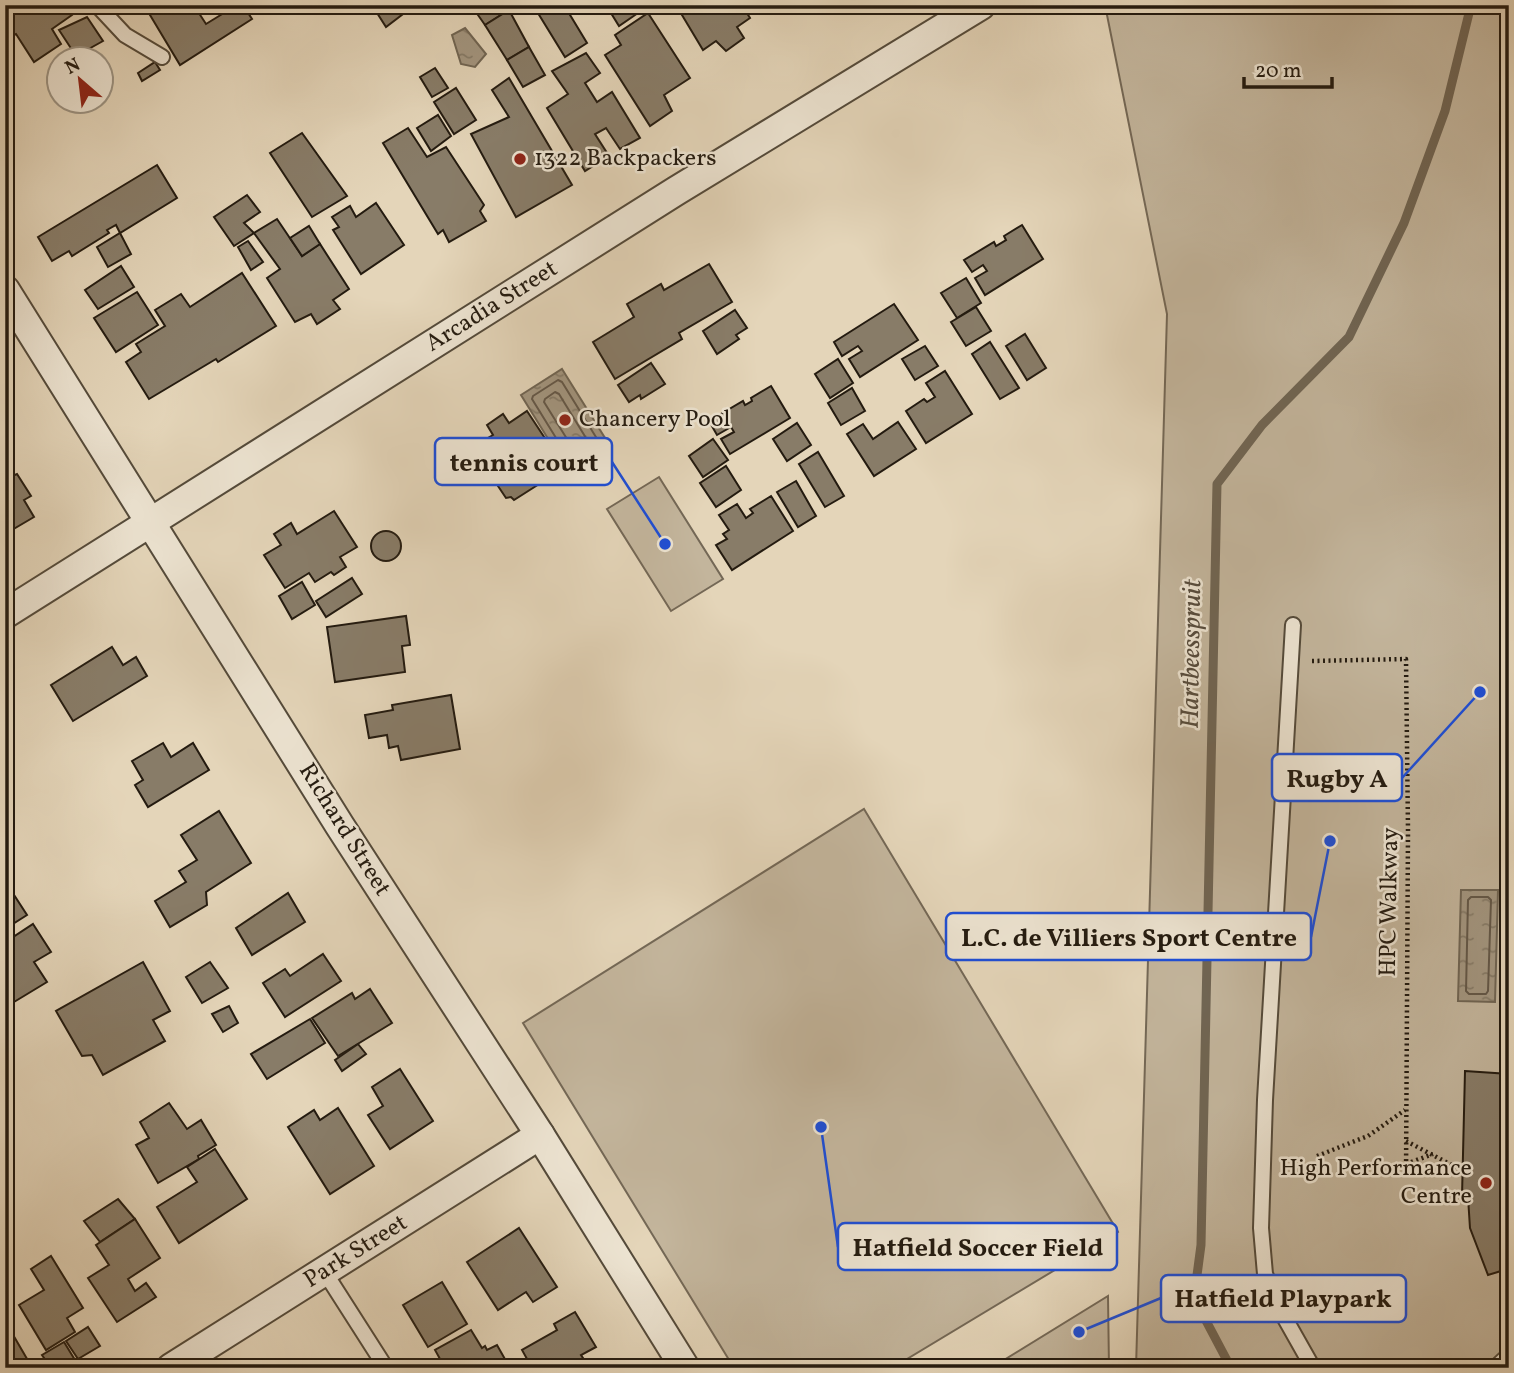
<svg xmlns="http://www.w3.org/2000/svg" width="1514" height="1373" font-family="Vollkorn,serif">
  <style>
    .park { fill: #c3b59c; stroke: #746856; stroke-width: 2 }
    .water { fill: url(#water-ripples); stroke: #706553; stroke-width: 2 }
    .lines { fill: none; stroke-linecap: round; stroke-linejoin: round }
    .shore { stroke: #645848; stroke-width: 2 }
    .stream { stroke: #706553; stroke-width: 9 }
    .building { fill: #887c68; stroke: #241b10; stroke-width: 2 }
    .service-casing { stroke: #544a3a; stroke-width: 18 }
    .minor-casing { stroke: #544a3a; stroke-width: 32 }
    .path { stroke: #241b10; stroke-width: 4.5; stroke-dasharray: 2 3.5; stroke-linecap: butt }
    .service { stroke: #ede4d2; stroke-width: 14 }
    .minor { stroke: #ede4d2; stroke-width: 28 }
    .poi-dot { fill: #8f2418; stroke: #ede4d2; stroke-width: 2.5 }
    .labels { text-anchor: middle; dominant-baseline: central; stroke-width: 5; stroke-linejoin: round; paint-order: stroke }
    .poi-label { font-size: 24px; fill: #241b10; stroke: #ede4d2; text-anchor: start }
    .street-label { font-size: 24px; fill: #241b10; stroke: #ede4d2 }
    .water-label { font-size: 26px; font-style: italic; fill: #574c3d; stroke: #ede4d2 }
    .leader { fill: none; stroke: #1d4ed8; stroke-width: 2.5 }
    .callout-dot { fill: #1d4ed8; stroke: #ede4d2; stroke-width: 2.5 }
    .callout { fill: #ede4d2; stroke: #1d4ed8; stroke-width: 2.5 }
    .callout-label { font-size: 26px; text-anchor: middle; font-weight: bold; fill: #241b10 }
  </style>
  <defs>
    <pattern id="water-ripples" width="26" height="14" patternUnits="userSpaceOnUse" patternTransform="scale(1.75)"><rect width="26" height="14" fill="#a39680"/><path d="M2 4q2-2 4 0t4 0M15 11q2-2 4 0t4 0" fill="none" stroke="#857a67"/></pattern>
  </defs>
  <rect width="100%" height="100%" fill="#e4d5b9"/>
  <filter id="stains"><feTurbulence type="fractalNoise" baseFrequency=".00286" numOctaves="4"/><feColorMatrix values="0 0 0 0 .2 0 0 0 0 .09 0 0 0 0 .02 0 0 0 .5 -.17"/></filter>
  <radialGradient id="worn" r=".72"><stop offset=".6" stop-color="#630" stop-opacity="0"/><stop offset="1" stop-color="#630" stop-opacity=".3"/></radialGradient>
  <!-- park -->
  <g class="park">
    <polygon points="1105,5 1509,5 1509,1368 1136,1368 1167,314"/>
    <polygon points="659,477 723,579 671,611 607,509"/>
    <polygon points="864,809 1118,1232 892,1368 734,1368 523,1023"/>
    <polygon points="1108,1296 1109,1368 991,1368"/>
  </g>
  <!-- water -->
  <g class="water">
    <polygon points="465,28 486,54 475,67 461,64 452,35"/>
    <polygon points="562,369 610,446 568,471 521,395"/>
    <polygon points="1461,890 1498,890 1495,1002 1458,1001"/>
  </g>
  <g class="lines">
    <!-- shore -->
    <g class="shore">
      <polygon points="558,380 562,382 599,442 597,445 572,460 569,459 532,399 533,396"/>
      <polygon points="555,392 559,394 586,438 586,442 576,448 572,447 544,402 545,399"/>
      <polygon points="1471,897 1488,897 1491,900 1488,991 1486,994 1469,994 1466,991 1468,900"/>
    </g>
    <!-- stream -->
    <polyline class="stream" points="1231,1368 1194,1298 1201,1245 1217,484 1262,425 1349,337 1404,223 1445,111 1471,5"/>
  </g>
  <!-- building -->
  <g class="building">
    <polygon points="5,5 66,5 72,15 52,29 61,44 34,62 16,34 14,35 5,22"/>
    <polygon points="144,5 198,5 195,7 206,24 237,5 243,5 252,19 180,65"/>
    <polygon points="372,5 403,5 407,11 386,27"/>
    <polygon points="471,5 506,5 509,10 485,25"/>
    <polygon points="533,5 564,5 587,43 565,57"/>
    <polygon points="606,5 634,5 638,13 619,26"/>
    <polygon points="676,5 742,5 750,18 737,27 744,38 726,51 716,41 703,50"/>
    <polygon points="509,10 529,47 507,60 485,25"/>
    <polygon points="648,13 690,78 664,95 672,111 650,126 605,55 621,45 615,35"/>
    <polygon points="87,17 103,41 76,56 59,30"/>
    <polygon points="529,47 545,75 523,87 507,60"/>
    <polygon points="586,53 600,73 585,83 597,102 612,92 640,138 620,149 606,128 595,134 609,156 585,171 547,108 568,94 552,71"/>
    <polygon points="155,62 160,70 142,81 138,73"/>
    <polygon points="435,68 448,88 432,97 420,77"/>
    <polygon points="509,78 572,185 516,217 471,134 509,117 492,90"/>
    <polygon points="456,88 476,120 454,134 434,102"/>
    <polygon points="438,115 451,136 431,151 417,128"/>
    <polygon points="408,128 427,157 446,147 484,205 480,211 486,221 449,242 443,230 438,234 383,143"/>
    <polygon points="302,133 347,196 312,217 270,153"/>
    <polygon points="157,165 177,198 120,233 116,225 107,230 109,233 72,256 69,251 52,261 38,237"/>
    <polygon points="247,195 260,212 244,223 254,233 234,246 214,217"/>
    <polygon points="376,203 404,245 361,274 333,230 339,227 332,217 350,206 356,217"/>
    <polygon points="277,219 302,256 320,244 349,289 333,300 340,309 317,324 311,314 295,322 267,278 280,269 254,233"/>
    <polygon points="1022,225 1043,259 985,295 975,278 987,271 983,265 972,272 964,260 994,242 996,246 1006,240 1004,236"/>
    <polygon points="309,226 320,244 302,256 290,238"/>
    <polygon points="120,233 131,254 108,267 97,247"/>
    <polygon points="248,241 263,262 251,270 238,247"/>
    <polygon points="709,264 732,302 679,333 682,339 615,379 593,342 634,317 627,304 661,284 664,290"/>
    <polygon points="121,266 134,287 98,309 85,290"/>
    <polygon points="242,273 276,326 218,362 216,359 149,399 126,362 141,352 136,344 165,326 155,310 181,294 190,307"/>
    <polygon points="966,278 981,303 957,318 941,293"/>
    <polygon points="137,292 158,325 116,352 94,318"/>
    <polygon points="894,304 918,340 860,377 849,359 862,351 858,346 842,356 834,342"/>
    <polygon points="976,307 991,331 966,346 951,322"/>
    <polygon points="735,310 747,328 736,335 739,339 717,354 703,331"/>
    <polygon points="1025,334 1046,368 1027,380 1006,346"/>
    <polygon points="990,342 1019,388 1000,399 972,354"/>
    <polygon points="925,346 938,366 915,380 902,359"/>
    <polygon points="838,359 853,383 830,398 815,374"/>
    <polygon points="651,363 665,384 641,399 640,395 629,402 618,385"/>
    <polygon points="945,371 972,414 926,443 906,411 924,399 927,402 935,397 926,383"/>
    <polygon points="771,386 790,418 730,454 721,439 734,432 731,427 717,435 709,421 743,401 745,405 752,401 751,398"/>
    <polygon points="852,388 865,411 841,425 828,403"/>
    <polygon points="527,411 556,455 550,459 558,472 514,500 511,497 506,498 496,483 502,479 479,443 493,435 487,425 503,414 509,423"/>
    <polygon points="898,422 916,449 874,476 847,434 863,424 873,439"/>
    <polygon points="797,423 811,445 787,461 773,439"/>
    <polygon points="713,439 728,460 703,477 689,456"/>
    <polygon points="818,452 844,496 825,507 799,464"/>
    <polygon points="726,466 741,490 716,507 700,483"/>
    <polygon points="5,469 10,477 17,474 31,496 24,500 34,517 5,534"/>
    <polygon points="796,481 816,516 798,527 777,492"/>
    <polygon points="771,496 793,531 732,570 716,545 727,539 723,534 729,530 719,515 737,504 746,518 753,513 750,509"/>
    <polygon points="334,511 357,547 340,557 346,567 334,575 331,572 315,582 309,573 285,588 264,555 281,545 274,534 291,523 297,534"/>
    <circle cx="386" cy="546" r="15"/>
    <polygon points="352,578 362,594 326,617 316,601"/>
    <polygon points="302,582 315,605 292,619 279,596"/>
    <polygon points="406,616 410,645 402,646 405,672 335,682 327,627"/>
    <polygon points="112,647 123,665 136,657 147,676 73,721 51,685"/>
    <polygon points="451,695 460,749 401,760 398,746 389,748 387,735 369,738 365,715 393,710 392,705"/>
    <polygon points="163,743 171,757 193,743 209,770 148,807 135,785 143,780 132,761"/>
    <polygon points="219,811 251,863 206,892 207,905 170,927 155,901 186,882 179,871 197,860 181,835"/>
    <polygon points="5,881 27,915 5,929"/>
    <polygon points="288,893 305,922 252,955 236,928"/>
    <polygon points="33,924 51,952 34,962 47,982 14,1002 5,988 5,930 10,939"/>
    <polygon points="323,954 341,981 285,1017 263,983 285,969 290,976"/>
    <polygon points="143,962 170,1011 153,1020 165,1041 103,1075 92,1055 82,1056 56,1011"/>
    <polygon points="210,962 228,988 202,1003 186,977"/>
    <polygon points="370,989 392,1023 338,1056 312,1018 352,993 355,999"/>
    <polygon points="229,1006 238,1023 223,1032 212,1014"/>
    <polygon points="310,1019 325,1043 267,1079 251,1054"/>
    <polygon points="358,1044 366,1054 342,1071 335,1060"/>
    <polygon points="400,1069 433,1121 390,1149 368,1115 383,1106 372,1087"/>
    <polygon points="1465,1071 1509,1074 1509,1274 1506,1276 1501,1271 1488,1275 1470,1228 1468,1197 1462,1196"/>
    <polygon points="169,1103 187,1129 201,1120 216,1145 198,1156 199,1159 158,1183 136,1145 149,1138 140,1122"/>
    <polygon points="338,1108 374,1166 330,1194 288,1127 314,1110 320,1120"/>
    <polygon points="215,1149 247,1199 179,1243 157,1207 197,1182 187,1167"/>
    <polygon points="118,1199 135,1219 100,1242 84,1221"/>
    <polygon points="135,1219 160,1258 128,1279 135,1291 146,1283 156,1297 117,1322 88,1278 109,1265 96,1245"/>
    <polygon points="519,1228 557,1287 533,1302 526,1292 498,1310 467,1262"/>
    <polygon points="51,1256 83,1308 67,1318 75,1332 46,1350 19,1305 44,1290 31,1269"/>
    <polygon points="442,1282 467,1324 428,1347 403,1305"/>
    <polygon points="575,1312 596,1347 581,1355 587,1364 580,1368 532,1368 522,1350 557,1330 554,1324"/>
    <polygon points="5,1321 30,1364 25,1368 5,1368"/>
    <polygon points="88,1327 100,1346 78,1359 66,1341"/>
    <polygon points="471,1330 482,1348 485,1346 487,1350 497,1345 510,1368 445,1368 435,1350"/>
    <polygon points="64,1342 75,1360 63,1368 51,1368 42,1355"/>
  </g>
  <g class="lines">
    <defs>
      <g id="service">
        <polyline points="97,5 125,35 162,57"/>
        <polyline points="1293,625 1265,1100 1261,1228 1265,1274 1272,1291 1278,1306 1313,1368"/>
        <polyline points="324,1271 386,1368"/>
        <polyline points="1495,1368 1509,1355"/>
      </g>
      <g id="minor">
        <polyline points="5,290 340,826 540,1135 685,1368"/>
        <polyline points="5,614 676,191 981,5"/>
        <polyline points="171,1368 540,1135"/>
      </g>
    </defs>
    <!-- service casing -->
    <use href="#service" class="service-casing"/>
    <!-- minor casing -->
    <use href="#minor" class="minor-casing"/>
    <!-- path -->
    <g class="path">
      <polyline points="1312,661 1406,659 1408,830 1406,1176"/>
      <polyline points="1406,1141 1463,1171"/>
      <polyline points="1317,1156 1368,1136 1405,1110"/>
      <polyline points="1406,1164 1433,1154"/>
    </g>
    <!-- service -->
    <use href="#service" class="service"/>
    <!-- minor -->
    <use href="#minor" class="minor"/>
  </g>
  <!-- markers -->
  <g class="poi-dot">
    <circle cx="520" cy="159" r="7"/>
    <circle cx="565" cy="420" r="7"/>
    <circle cx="1486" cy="1183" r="7"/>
  </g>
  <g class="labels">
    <!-- poi labels -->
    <g class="poi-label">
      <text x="534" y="159">1322 Backpackers</text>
      <text x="579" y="420">Chancery Pool</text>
      <text x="1472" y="1169" text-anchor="end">High Performance<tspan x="1472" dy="28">Centre</tspan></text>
    </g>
    <!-- street labels -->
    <g class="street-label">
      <text transform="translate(492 307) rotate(-32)">Arcadia Street</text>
      <text transform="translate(344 830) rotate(58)">Richard Street</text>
      <text transform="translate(1390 902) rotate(-89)">HPC Walkway</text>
      <text transform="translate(356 1252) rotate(-32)">Park Street</text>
    </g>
    <!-- water labels -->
    <g class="water-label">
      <text transform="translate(1192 654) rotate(-89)">Hartbeesspruit</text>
    </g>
  </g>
  <!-- callouts -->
  <path class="leader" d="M665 544L612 462M1480 692L1402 778M1330 841L1311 937M821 1127L838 1247M1079 1332L1161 1298"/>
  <g class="callout-dot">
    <circle cx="665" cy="544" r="7"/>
    <circle cx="1480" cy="692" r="7"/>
    <circle cx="1330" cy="841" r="7"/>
    <circle cx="821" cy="1127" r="7"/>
    <circle cx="1079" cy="1332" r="7"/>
  </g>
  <g class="callout">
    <rect x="435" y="438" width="177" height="47" rx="7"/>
    <rect x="1272" y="754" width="130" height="47" rx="7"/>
    <rect x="946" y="913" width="365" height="47" rx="7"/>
    <rect x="838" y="1223" width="279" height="47" rx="7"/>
    <rect x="1161" y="1275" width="245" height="47" rx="7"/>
  </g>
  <g class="callout-label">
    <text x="524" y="471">tennis court</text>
    <text x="1337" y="787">Rugby A</text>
    <text x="1129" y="946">L.C. de Villiers Sport Centre</text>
    <text x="978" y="1256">Hatfield Soccer Field</text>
    <text x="1283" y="1307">Hatfield Playpark</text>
  </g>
  <!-- margin -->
  <rect width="1514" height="1373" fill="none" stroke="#e4d5b9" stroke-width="28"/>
  <rect x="7" y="7" width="1500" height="1359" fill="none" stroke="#241b10" stroke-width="3.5"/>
  <rect x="14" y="14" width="1486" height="1345" fill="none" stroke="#241b10" stroke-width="2"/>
  <!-- north arrow -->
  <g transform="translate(80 80) rotate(332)"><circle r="33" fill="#ede4d2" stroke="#9d9484" stroke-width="2"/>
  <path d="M0-5L12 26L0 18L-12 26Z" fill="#8f2418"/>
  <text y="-10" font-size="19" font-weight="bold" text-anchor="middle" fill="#241b10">N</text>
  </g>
  <!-- scale -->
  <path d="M1244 77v10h88v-10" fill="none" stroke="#241b10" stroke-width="3.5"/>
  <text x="1255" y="77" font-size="21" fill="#241b10" stroke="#ede4d2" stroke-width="5" paint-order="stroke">20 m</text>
  <rect width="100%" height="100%" filter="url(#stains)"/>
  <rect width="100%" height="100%" fill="url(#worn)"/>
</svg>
